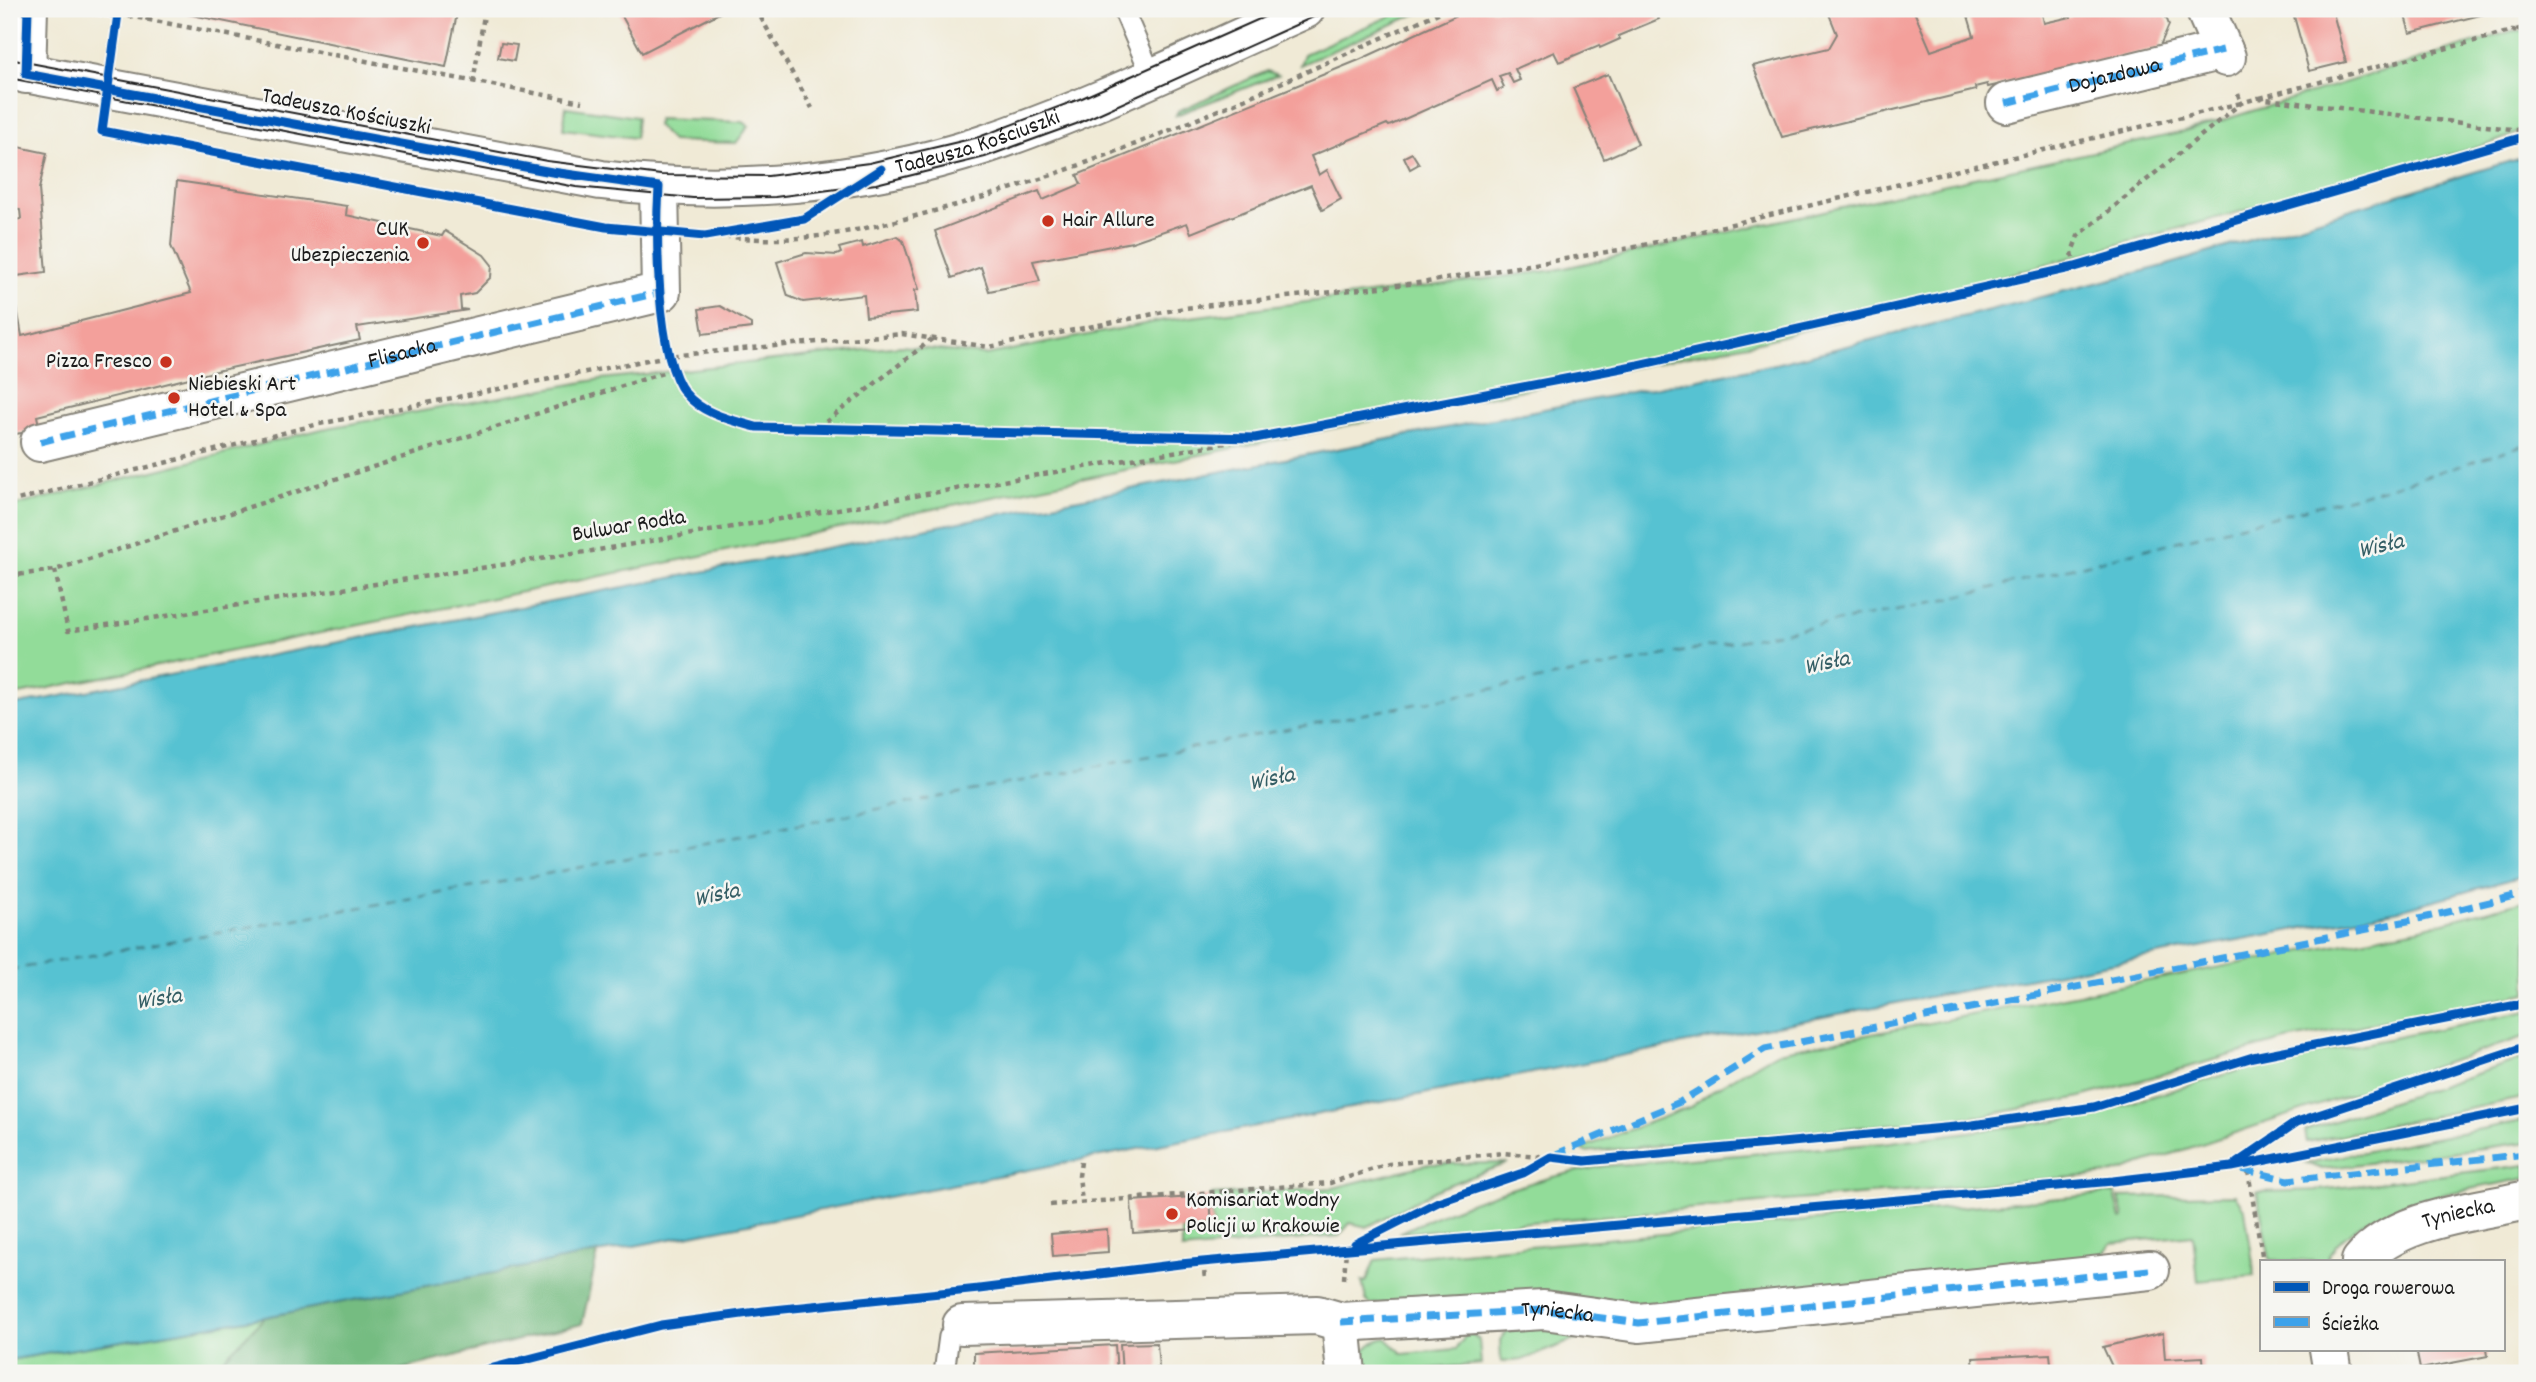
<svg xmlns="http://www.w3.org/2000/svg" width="2536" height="1382" font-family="Dekko,sans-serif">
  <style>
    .green { fill: #92dc99; stroke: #577c5a; stroke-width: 2 }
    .forest { fill: #75bc81; stroke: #486c4e; stroke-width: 2 }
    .water { fill: #57c2d2; stroke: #3a6f77; stroke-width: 2 }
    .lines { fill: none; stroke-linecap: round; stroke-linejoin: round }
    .ferry { stroke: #345e65; stroke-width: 2; stroke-dasharray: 9 7; stroke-linecap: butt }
    .building { fill: #f3a09b }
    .service-casing { stroke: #868379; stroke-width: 23 }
    .minor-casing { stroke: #868379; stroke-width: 42 }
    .tertiary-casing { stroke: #868379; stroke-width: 42 }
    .path { stroke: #868379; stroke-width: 4.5; stroke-dasharray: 5 5; stroke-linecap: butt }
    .service { stroke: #fff; stroke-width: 19 }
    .minor { stroke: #fff; stroke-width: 38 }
    .tertiary { stroke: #fff; stroke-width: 38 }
    .tram { stroke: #1c1c1c; stroke-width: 2 }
    .quiet { stroke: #3da2ea; stroke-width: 7; stroke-dasharray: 14 7; stroke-linecap: butt }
    .cycleway-casing { stroke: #f6f6f2; stroke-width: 13 }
    .cycleway { stroke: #0057b8; stroke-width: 9 }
    .poi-dot { fill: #c8321e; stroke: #f6f6f2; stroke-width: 2.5 }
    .labels { text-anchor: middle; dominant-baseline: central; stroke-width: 5; stroke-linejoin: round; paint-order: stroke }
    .street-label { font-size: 23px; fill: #1c1c1c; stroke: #f6f6f2 }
    .poi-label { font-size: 23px; fill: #1c1c1c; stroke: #f6f6f2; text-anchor: start }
    .water-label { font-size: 24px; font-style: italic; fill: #345e65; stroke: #f6f6f2 }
  </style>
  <rect width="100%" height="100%" fill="#f6f6f2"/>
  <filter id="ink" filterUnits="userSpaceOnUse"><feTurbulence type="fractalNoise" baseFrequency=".0143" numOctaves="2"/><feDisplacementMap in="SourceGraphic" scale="14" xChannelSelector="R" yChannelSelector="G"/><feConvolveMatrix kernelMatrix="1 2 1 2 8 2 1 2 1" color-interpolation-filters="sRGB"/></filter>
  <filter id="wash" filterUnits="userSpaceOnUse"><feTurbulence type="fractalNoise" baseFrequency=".00686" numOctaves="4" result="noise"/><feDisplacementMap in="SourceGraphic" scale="28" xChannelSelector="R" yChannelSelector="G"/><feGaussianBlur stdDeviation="1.57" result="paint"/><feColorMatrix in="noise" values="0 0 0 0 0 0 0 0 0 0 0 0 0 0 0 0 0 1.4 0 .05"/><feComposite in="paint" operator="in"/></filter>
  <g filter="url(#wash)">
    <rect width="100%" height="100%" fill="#f0ead6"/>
    <!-- green -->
    <g class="green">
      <polygon points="1406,9 1427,9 1300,65 1304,54"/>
      <polygon points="2527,30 2527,129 2490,144 1763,341 9,696 9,507 322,429 601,379 901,346 985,355 1160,321 1555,270 2184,132 2512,31"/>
      <polygon points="1267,71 1278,75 1176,115 1178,111"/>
      <polygon points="566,107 637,117 635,138 563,129"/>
      <polygon points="658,119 743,122 749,126 736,143 672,141 657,126"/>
      <polygon points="2527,900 2527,993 2282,1041 2081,1097 1982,1116 1585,1152 1582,1148 1690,1107 1713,1090 1778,1052 2418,929"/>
      <path d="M 2527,1011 L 2527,1036 L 2111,1174 L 1399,1233 C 1466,1201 1531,1179 1604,1166 L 1883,1143 L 2055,1121 L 2109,1109 L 2258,1065 Z"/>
      <polygon points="2527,1057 2527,1097 2307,1142 2305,1131"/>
      <polygon points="2527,1120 2527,1142 2322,1169 2307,1163"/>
      <polygon points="1508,1163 1440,1188 1367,1227 1350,1223 1339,1236 1182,1250 1182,1230 1213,1228 1211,1195 1333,1188 1429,1164"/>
      <path d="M 2527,1165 L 2527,1178 C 2465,1192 2358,1199 2325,1261 L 2270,1261 L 2257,1192 L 2319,1190 Z"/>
      <polygon points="2115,1193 2121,1219 2124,1218 2119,1197 2235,1195 2245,1210 2255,1276 2198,1281 2193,1235 2112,1243 2096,1264 1660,1304 1370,1304 1366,1300 1362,1281 1366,1282 1375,1260"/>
      <polygon points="265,1317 209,1373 9,1373 9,1360"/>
      <polygon points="1533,1326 1595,1332 1522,1360 1501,1362 1500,1340 1510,1328"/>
      <path d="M 1469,1331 L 1479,1340 L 1481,1364 L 1382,1373 L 1371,1373 L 1370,1369 L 1359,1371 C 1357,1354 1369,1341 1386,1338 L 1403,1354 L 1456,1349 Z"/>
    </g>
    <!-- forest -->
    <polygon class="forest" points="598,1252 582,1324 387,1373 209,1373 265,1317"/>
    <!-- water -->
    <polygon class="water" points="2527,156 2527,875 2395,911 1880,1006 265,1317 9,1360 9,706 1771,365 2164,266"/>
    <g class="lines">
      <!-- ferry -->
      <polyline class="ferry" points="9,970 536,876 1937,602 2388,488 2527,444"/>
    </g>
    <g id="blocks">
      <!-- building -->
      <g class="building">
        <polygon points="186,9 458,9 446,67 187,14"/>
        <polygon points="618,9 727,9 642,53"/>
        <polygon points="1470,9 1654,9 1659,19 1618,36 1620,39 1600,48 1599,45 1559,62 1554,52 1515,69 1520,80 1513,83 1508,73 1499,76 1504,87 1497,91 1492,80 1389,126 1387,124 1311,156 1319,175 1327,170 1341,199 1322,210 1311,185 1191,233 1187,223 1132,242 1033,261 1040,281 989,291 981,267 952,278 935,231 1039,191 1043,200 1081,184 1077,175 1359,60"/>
        <polygon points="1827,9 1913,9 1931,51 1974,36 1966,9 2041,9 2044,23 2071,17 2069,9 2163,9 2169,25 2159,48 1988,87 1987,84 1975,87 1976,90 1782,137 1753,66 1829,48 1837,34"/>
        <polygon points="2292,9 2332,9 2346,62 2309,71"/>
        <polygon points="2403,9 2499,9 2500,10 2410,33"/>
        <polygon points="501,43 517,45 514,61 498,58"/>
        <polygon points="1608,74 1638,144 1604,159 1573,88"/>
        <polygon points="9,145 47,153 39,189 46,272 9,277 9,221 21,219 20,210 9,208"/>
        <polygon points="1412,153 1419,164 1410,169 1404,157"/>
        <polygon points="177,181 347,206 346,215 442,236 445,231 484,255 492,265 491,277 475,293 460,296 461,309 468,310 357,327 360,340 221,370 37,416 40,430 9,435 9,279 12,279 22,336 191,293 171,246"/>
        <polygon points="897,236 903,241 919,289 915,290 917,312 866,317 864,295 803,302 788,296 777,262 806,253 837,255 841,253 839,248 862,242 863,247"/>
        <polygon points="720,306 751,324 751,328 703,334 699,309"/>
        <polygon points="1210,1196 1212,1228 1133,1233 1131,1201"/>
        <polygon points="1107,1229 1108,1252 1053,1256 1051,1234"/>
        <polygon points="2163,1333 2165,1359 2203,1357 2204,1373 2115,1373 2103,1347"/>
        <polygon points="1157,1343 1159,1368 1122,1373 1120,1344"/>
        <polygon points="1115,1345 1117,1373 974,1373 974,1353"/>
        <polygon points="2416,1349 2487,1349 2488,1356 2420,1369"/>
        <polygon points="2050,1354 2052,1373 1974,1373 1973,1358"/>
        <polygon points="1888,1367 1888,1373 1842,1373 1842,1371"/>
      </g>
    </g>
  </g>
  <g filter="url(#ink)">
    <use href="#blocks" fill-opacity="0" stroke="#868379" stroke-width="2"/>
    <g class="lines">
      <defs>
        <g id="service">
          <polyline points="1123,9 1153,79"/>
          <polyline points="944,1373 949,1336 962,1325"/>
        </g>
        <g id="minor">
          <polyline points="2205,9 2226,57"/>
          <polyline points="26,74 28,9"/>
          <path id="s1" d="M 2006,103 L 2223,50"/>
          <path id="s2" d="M 40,442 L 661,292 L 659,187"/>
          <polyline points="1341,1322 1346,1373"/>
          <polyline points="962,1325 1317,1315 1341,1322 1544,1310 1639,1323 2150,1270"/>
        </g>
        <g id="tertiary">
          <path id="s3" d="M 9,70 L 601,180 C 728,195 862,185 983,145 C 1094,108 1198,56 1305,9"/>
          <path id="s4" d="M 2361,1261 C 2396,1218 2476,1212 2527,1200"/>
          <polyline points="2329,1349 2333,1373"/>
        </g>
      </defs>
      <!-- service casing -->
      <use href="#service" class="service-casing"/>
      <!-- minor casing -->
      <use href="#minor" class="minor-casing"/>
      <!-- tertiary casing -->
      <use href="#tertiary" class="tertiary-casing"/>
      <!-- path -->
      <g class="path">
        <polyline points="756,9 812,108"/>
        <polyline points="118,14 582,102"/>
        <polyline points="147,21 151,9"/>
        <polyline points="2516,30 2527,27"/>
        <polyline points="473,83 485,9"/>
        <polyline points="2260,98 2512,31 2527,32"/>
        <path d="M 715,236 C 735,237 757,240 778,239 C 834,238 891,223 945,208 C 1119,161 1283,81 1447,9"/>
        <polyline points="2075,267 2072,252 2078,236 2241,103 2258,98 2527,131"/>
        <polyline points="818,428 932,339"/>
        <polyline points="9,502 319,424 668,356 902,334 989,347 1184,308 1427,282 1631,248 2241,103 2238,94"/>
        <polyline points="55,570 68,631 592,551 1255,438"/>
        <polyline points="9,576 55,570 672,370"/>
        <polyline points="1081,1162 1079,1176 1082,1202"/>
        <polyline points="2248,1171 2263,1261"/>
        <polyline points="1050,1205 1330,1183 1389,1164 1503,1153 1551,1157"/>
        <polyline points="1203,1262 1205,1279"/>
        <polyline points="1344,1279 1346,1249"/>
      </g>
      <!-- service -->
      <use href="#service" class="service"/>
      <!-- minor -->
      <use href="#minor" class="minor"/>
      <!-- tertiary -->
      <use href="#tertiary" class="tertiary"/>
      <!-- tram -->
      <g class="tram">
        <polyline points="9,59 547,161 661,175 768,176 869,163 979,137 1082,98 1282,9"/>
        <polyline points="9,78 576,187 693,198 775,197 876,184 985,157 1076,124 1331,9"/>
      </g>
      <!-- quiet -->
      <g class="quiet">
        <polyline points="2006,103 2223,50"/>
        <polyline points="40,442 661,292"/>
        <polyline points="1554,1155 1680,1102 1765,1049 2423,918 2527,893"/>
        <polyline points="2242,1169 2288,1180 2527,1154"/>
        <path id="s5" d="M 1341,1322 L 1544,1310 L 1639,1323 L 2150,1270"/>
      </g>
      <defs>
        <g id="cycleway">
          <path d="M 28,9 L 26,74 L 552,172 L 659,187 C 656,234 656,357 685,393 C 702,414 731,420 756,427 L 1255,438 L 1638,365 L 2075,267 L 2527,136"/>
          <polyline points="89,9 118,14 102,131 606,227 705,236 804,219 881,169"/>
          <polyline points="2237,1163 2297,1122 2527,1046"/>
          <polyline points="1355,1244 1438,1202 1523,1173 1551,1157 1585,1161 1966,1126 2094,1107 2253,1057 2527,1003"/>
          <polyline points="474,1373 661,1325 764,1311 979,1289 1180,1264 2113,1181 2232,1167 2527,1108"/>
        </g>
      </defs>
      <!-- cycleway casing -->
      <use href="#cycleway" class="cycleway-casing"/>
      <!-- cycleway -->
      <use href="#cycleway" class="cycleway"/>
    </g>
  </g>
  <!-- markers -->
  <g class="poi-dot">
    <circle cx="1048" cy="221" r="7"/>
    <circle cx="423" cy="243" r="7"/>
    <circle cx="166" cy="362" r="7"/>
    <circle cx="174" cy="398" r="7"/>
    <circle cx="1172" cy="1214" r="7"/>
  </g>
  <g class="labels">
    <!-- street labels -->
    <g class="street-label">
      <text stroke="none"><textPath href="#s1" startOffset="112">Dojazdowa</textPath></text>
      <text transform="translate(346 113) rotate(11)">Tadeusza Kościuszki</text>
      <text stroke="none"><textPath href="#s3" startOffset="984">Tadeusza Kościuszki</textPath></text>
      <text stroke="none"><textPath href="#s2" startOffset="373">Flisacka</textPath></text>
      <text transform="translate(629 527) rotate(-9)">Bulwar Rodła</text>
      <text stroke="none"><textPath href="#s4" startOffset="110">Tyniecka</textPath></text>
      <text stroke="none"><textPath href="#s5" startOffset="217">Tyniecka</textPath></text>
    </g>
    <!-- poi labels -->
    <g class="poi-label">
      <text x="1062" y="221">Hair Allure</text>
      <text x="409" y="230" text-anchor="end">CUK<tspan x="409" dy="26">Ubezpieczenia</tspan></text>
      <text x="152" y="362" text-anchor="end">Pizza Fresco</text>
      <text x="188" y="385">Niebieski Art<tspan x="188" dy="26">Hotel &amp; Spa</tspan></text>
      <text x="1186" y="1201">Komisariat Wodny<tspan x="1186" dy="26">Policji w Krakowie</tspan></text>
    </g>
    <!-- water labels -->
    <g class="water-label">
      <text transform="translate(2381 547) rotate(-13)">Wisła</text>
      <text transform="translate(1827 664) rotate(-12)">Wisła</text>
      <text transform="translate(1272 780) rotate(-12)">Wisła</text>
      <text transform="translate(717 896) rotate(-12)">Wisła</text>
      <text transform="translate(159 1000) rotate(-9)">Wisła</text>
    </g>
  </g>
  <!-- margin -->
  <rect width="2536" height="1382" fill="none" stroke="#f6f6f2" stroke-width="35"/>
  <!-- legend -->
  <rect x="2260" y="1260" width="245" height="91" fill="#f6f6f2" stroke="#9f9f9c" stroke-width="2"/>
  <rect x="2274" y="1282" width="35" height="10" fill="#0057b8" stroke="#9f9f9c" stroke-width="2"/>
  <text x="2322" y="1294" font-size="21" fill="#1c1c1c">Droga rowerowa</text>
  <rect x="2274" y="1317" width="35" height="10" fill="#3da2ea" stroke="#9f9f9c" stroke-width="2"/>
  <text x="2322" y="1330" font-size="21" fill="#1c1c1c">Ścieżka</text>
</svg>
